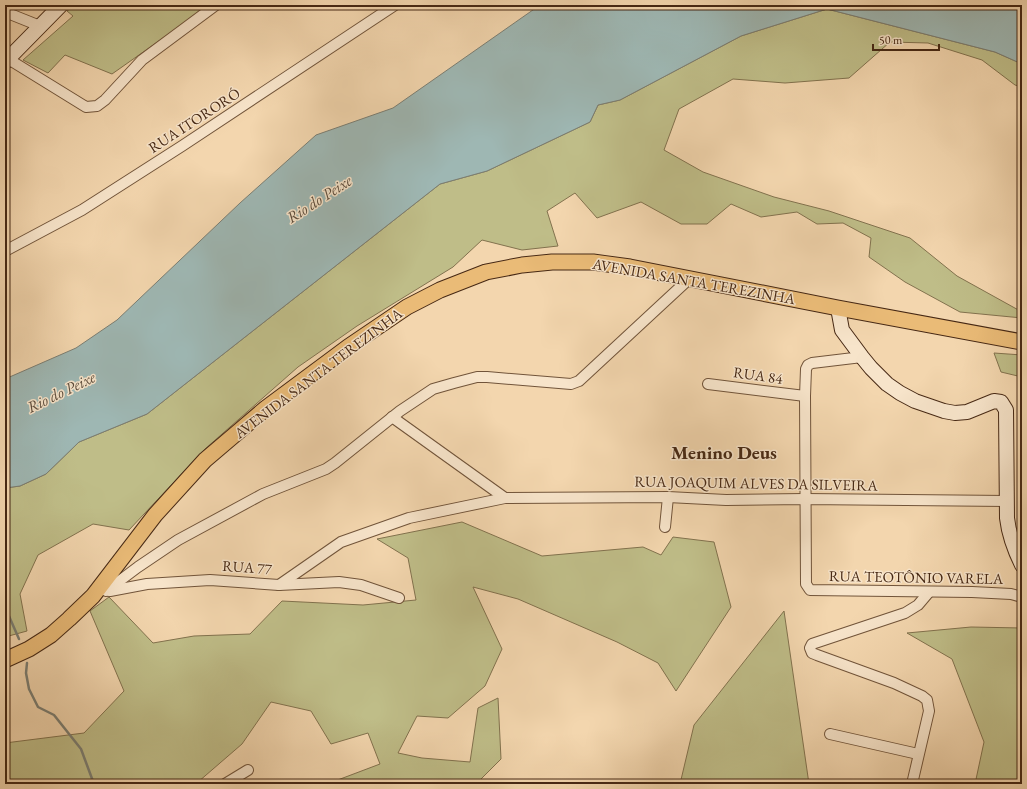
<svg xmlns="http://www.w3.org/2000/svg" width="1027" height="789" font-family="'EB Garamond',serif">
  <style>
    .green { fill: #bfbd88; stroke: #82724e }
    .water { fill: #9eb7b3; stroke: #7b7e73 }
    .lines { fill: none; stroke-linecap: round; stroke-linejoin: round }
    .stream { stroke: #7b7e73; stroke-width: 2.5 }
    .street-casing { stroke: #71543a; stroke-width: 12 }
    .secondary-casing { stroke: #462814; stroke-width: 16 }
    .primary-casing { stroke: #462814; stroke-width: 17 }
    .street { stroke: #f7e4ca; stroke-width: 10 }
    .secondary { stroke: #f7e4ca; stroke-width: 14 }
    .primary { stroke: #eabb77; stroke-width: 15 }
    .labels { text-anchor: middle; dominant-baseline: central; stroke-width: 3; stroke-linejoin: round; paint-order: stroke }
    .street-label { font-size: 15px; fill: #462814; stroke: #f7e4ca }
    .water-label { font-size: 16px; font-style: italic; fill: #5c4c3c; stroke: #f7e4ca }
    .district-label { font-size: 19px; font-weight: bold; fill: #462814; stroke: #f7e4ca }
  </style>
  <rect width="100%" height="100%" fill="#f3d6ae"/>
  <filter id="stains"><feTurbulence type="fractalNoise" baseFrequency=".005" numOctaves="4"/><feColorMatrix values="0 0 0 0 .2 0 0 0 0 .09 0 0 0 0 .02 0 0 0 .5 -.17"/></filter>
  <radialGradient id="worn" r=".72"><stop offset=".6" stop-color="#630" stop-opacity="0"/><stop offset="1" stop-color="#630" stop-opacity=".3"/></radialGradient>
  <!-- green -->
  <g class="green">
    <polygon points="75,5 210,5 112,74 65,55 48,73 23,60 73,16 67,11"/>
    <polygon points="827,9 995,52 1022,64 1022,87 1015,85 982,60 928,43 890,42 849,78 785,83 733,79 679,109 664,150 703,172 774,197 829,211 910,238 957,276 1022,312 1022,318 960,312 905,282 869,257 871,238 843,223 817,224 797,212 761,217 731,204 707,224 681,224 641,202 597,218 575,193 547,211 558,246 522,250 482,240 453,267 357,326 298,367 205,449 129,530 93,524 38,555 20,594 27,631 5,637 5,488 20,486 46,474 79,442 147,414 440,184 487,171 590,122 598,105 620,100 741,36"/>
    <polygon points="994,353 1022,355 1022,377 1001,372"/>
    <polygon points="462,522 542,556 643,547 661,555 673,537 714,542 731,607 676,691 658,663 617,642 518,599 473,587 502,649 485,686 448,718 417,716 398,753 422,758 470,762 478,708 498,698 501,759 476,784 335,784 335,781 380,764 368,733 331,744 311,711 271,702 242,744 198,782 200,784 5,784 5,743 84,733 124,691 90,611 109,597 153,643 194,636 250,634 282,601 363,605 416,600 408,558 377,539"/>
    <polygon points="784,611 809,784 680,784 694,725"/>
    <polygon points="971,627 1022,628 1022,784 975,784 984,742 952,659 907,633"/>
  </g>
  <!-- water -->
  <polygon class="water" points="540,5 1022,5 1022,64 995,52 827,9 741,36 620,100 598,105 590,122 487,171 440,184 147,414 79,442 46,474 20,486 5,488 5,379 76,348 117,320 240,203 316,135 393,108"/>
  <g class="lines">
    <!-- stream -->
    <g class="stream">
      <polyline points="5,607 19,639"/>
      <polyline points="27,663 26,673 29,689 38,707 54,715 81,749 94,784"/>
    </g>
    <defs>
      <g id="street">
        <polyline points="5,12 40,26"/>
        <polyline points="5,57 86,107 97,106 105,100 142,60 216,5"/>
        <polyline points="5,251 82,210 182,146 395,5"/>
        <polyline points="862,357 812,363 808,365 806,369 805,396 806,584 810,590 972,592 1011,594 1022,597"/>
        <polyline points="708,384 805,396"/>
        <polyline points="392,417 505,498"/>
        <polyline points="665,527 668,497"/>
        <polyline points="279,585 341,542 409,518 505,498 668,497 726,500 805,499 1007,501"/>
        <polyline points="106,591 138,567 178,540 263,494 326,469 335,463 400,411 433,389 454,383 477,377 487,377 571,384 579,381 689,279"/>
        <polyline points="110,591 147,584 210,580 279,585 339,582 361,585 399,598"/>
        <polyline points="830,734 918,754"/>
        <polyline points="225,784 248,770"/>
        <polyline points="912,784 929,711 927,700 922,696 894,683 817,655 812,653 810,648 812,644 905,613 918,605 929,592"/>
      </g>
      <g id="secondary">
        <polyline points="5,62 61,5"/>
        <path d="M 838,308 L 842,330 L 862,357 L 871,368 L 887,384 L 900,393 L 915,401 L 944,411 L 955,413 L 967,412 L 994,401 L 1001,402 L 1006,410 L 1007,518 C 1009,535 1014,549 1022,565"/>
      </g>
      <polyline id="primary" points="5,660 29,649 51,635 69,619 93,596 155,515 205,460 266,408 348,347 407,307 440,290 486,272 522,265 552,262 593,262 630,267 838,308 1022,342"/>
    </defs>
    <!-- street casing -->
    <use href="#street" class="street-casing"/>
    <!-- secondary casing -->
    <use href="#secondary" class="secondary-casing"/>
    <!-- primary casing -->
    <use href="#primary" class="primary-casing"/>
    <!-- street -->
    <use href="#street" class="street"/>
    <!-- secondary -->
    <use href="#secondary" class="secondary"/>
    <!-- primary -->
    <use href="#primary" class="primary"/>
  </g>
  <g class="labels">
    <!-- street labels -->
    <g class="street-label">
      <text transform="translate(194 120) rotate(-33)">RUA ITORORÓ</text>
      <text transform="translate(694 281) rotate(10)">AVENIDA SANTA TEREZINHA</text>
      <text transform="translate(318 373) rotate(-37)">AVENIDA SANTA TEREZINHA</text>
      <text transform="translate(758 375) rotate(8)">RUA 84</text>
      <text transform="translate(756 483) rotate(1)">RUA JOAQUIM ALVES DA SILVEIRA</text>
      <text transform="translate(247 567) rotate(4)">RUA 77</text>
      <text transform="translate(916 577) rotate(1)">RUA TEOTÔNIO VARELA</text>
    </g>
    <!-- water labels -->
    <g class="water-label">
      <text transform="translate(319 199) rotate(-33)">Rio do Peixe</text>
      <text transform="translate(61 392) rotate(-26)">Rio do Peixe</text>
    </g>
    <!-- district labels -->
    <g class="district-label">
      <text x="724" y="452">Menino Deus</text>
    </g>
  </g>
  <!-- margin -->
  <rect width="1027" height="789" fill="none" stroke="#f3d6ae" stroke-width="20"/>
  <rect x="6" y="6" width="1015" height="777" fill="none" stroke="#462814" stroke-width="2"/>
  <rect x="10" y="10" width="1007" height="769" fill="none" stroke="#462814"/>
  <!-- scale -->
  <path d="M873 44v6h66v-6" fill="none" stroke="#462814" stroke-width="2"/>
  <text x="879" y="44" font-size="12" fill="#462814" stroke="#f7e4ca" stroke-width="3" paint-order="stroke">50 m</text>
  <rect width="100%" height="100%" filter="url(#stains)"/>
  <rect width="100%" height="100%" fill="url(#worn)"/>
</svg>
